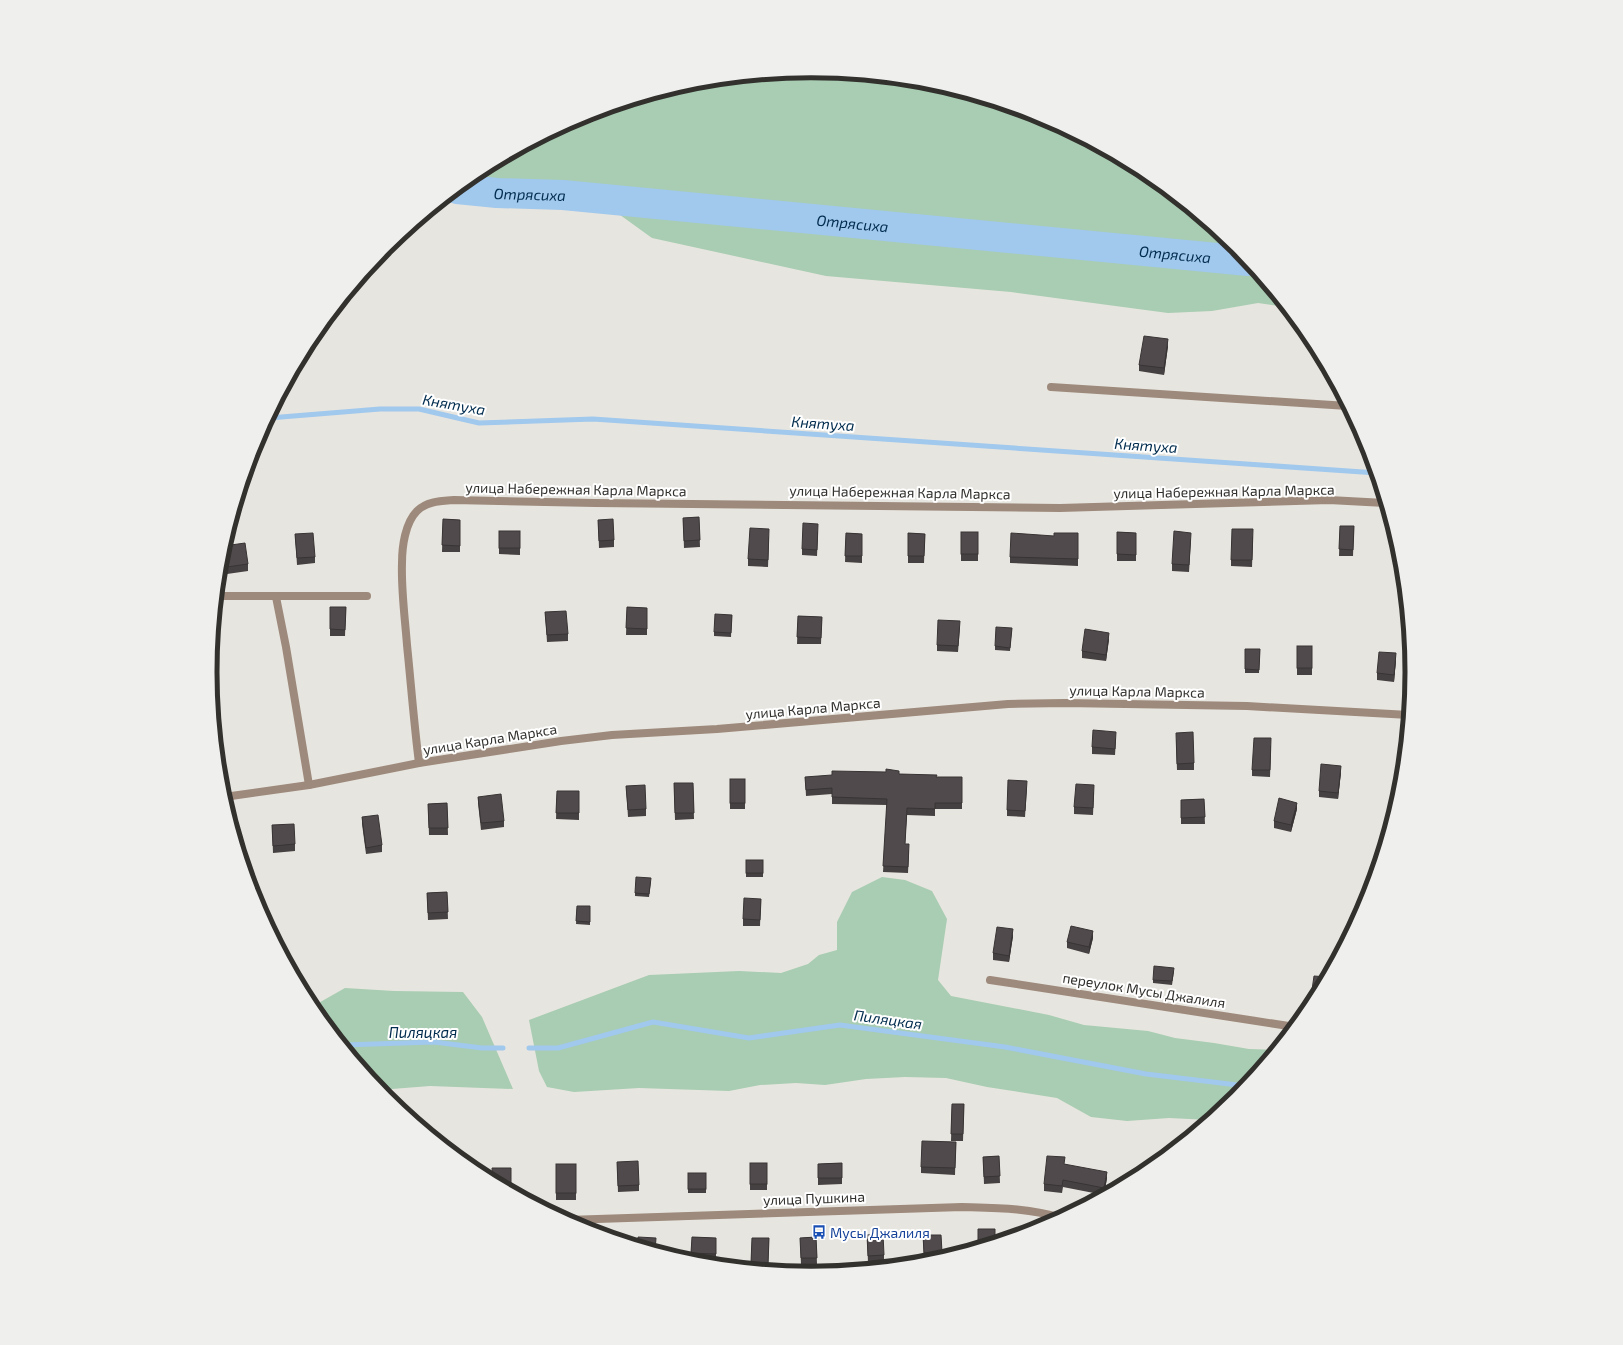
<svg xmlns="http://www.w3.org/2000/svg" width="1623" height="1345" font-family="'Exo 2',sans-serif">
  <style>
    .green { fill: #a8cdb2 }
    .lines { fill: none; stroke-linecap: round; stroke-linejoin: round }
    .stream { stroke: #a1c8ed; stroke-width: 5 }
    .river { stroke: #a1c8ed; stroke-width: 30 }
    .minor { stroke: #9d8a7c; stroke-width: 8 }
    .tertiary { stroke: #9d8a7c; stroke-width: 8 }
    .wall { fill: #454041 }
    .shaded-wall { fill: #383435 }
    .building { fill: #504a4c; stroke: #383435 }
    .labels { text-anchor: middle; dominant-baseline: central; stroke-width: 4; stroke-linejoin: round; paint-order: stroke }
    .street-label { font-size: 14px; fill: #32312e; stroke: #fff }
    .transit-label { font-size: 14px; fill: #164399; stroke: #fff; text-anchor: start }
    .water-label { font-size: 15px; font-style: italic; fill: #002c4e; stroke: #fff }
    .rim { fill: none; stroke: #32312e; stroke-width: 5 }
  </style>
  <rect width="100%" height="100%" fill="#e7e5df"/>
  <!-- green -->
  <g class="green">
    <polygon points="812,71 929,83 1042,117 1146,173 1237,247 1286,307 1258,303 1212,311 1168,313 1011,292 826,276 652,238 598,199 563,195 468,180 478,172 582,117 694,83"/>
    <polygon points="882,877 905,880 932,891 947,919 938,980 951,996 1049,1015 1084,1025 1148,1031 1175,1038 1214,1043 1249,1049 1276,1050 1237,1098 1210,1120 1169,1118 1127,1121 1091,1117 1057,1098 987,1087 946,1078 905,1077 866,1079 825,1085 796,1083 760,1085 729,1091 639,1088 574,1092 547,1087 539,1071 529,1020 649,975 739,971 781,973 808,964 819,955 837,950 837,922 852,892"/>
    <polygon points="345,988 394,991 463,992 482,1017 513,1089 430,1086 379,1090 310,1005 315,1005"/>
  </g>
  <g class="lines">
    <!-- stream -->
    <g class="stream">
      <polyline points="269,418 380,409 419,409 479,423 593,419 1377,473"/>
      <polyline points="343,1045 434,1042 482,1048 503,1048"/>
      <polyline points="529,1048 558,1048 653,1022 749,1038 840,1025 1005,1047 1146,1074 1246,1086"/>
    </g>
    <!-- river -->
    <path class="river" id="s1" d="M 457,189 L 497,193 L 563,195 L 1248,261"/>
    <!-- minor -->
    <g class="minor">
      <polyline points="1051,387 1348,406"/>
      <polyline points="218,596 367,596"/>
      <polyline points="276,597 286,647 309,785"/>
      <path d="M 419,763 C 414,724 411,684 407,645 C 405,618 401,590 402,563 C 402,547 405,523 417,511 C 427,501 441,501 454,500 L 595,503 L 1060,508 L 1329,500 L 1385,503"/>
      <polyline points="224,797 309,785 419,763 561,741 612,735 717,729 1008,704 1065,703 1247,706 1409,715"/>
      <polyline points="990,980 1295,1027"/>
    </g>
    <!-- tertiary -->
    <path class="tertiary" d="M 567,1220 L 962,1207 C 995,1208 1030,1208 1061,1218"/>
  </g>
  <!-- wall -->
  <g class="wall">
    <polygon points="1168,346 1164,375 1139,371 1139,365"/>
    <polygon points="1324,361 1332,376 1323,375"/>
    <polygon points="699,517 700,547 684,548 683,518"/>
    <polygon points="443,519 460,520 460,552 442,552"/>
    <polygon points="598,520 614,540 614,547 599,548"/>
    <polygon points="1340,526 1354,526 1353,556 1339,556"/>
    <polygon points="499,531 520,531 520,555 499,554"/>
    <polygon points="818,531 817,556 802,555 802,549"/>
    <rect x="961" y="532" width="17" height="29"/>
    <polygon points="1117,532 1136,533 1136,561 1117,561"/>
    <polygon points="846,533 862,534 862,563 845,562"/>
    <polygon points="908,533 925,534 924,563 908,563"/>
    <polygon points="1078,533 1078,566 1010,563 1010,557 1054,536"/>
    <polygon points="295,534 315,557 315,563 297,565"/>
    <polygon points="769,536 768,567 748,566 748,559"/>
    <polygon points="1253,536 1252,567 1231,566 1231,560"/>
    <polygon points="1191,539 1189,572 1172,571 1172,564"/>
    <polygon points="222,555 248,564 248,571 220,575"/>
    <polygon points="330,607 346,607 345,636 330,636"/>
    <polygon points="627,607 647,608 647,635 626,635"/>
    <polygon points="545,612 568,634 568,641 547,642"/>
    <polygon points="732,615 731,637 714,636 714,632"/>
    <polygon points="798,616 822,617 821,644 797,644"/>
    <polygon points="960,627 958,652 937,651 937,645"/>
    <polygon points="1012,628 1010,651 995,650 995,646"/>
    <polygon points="1109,639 1106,661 1082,658 1082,651"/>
    <rect x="1297" y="646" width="15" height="29"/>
    <polygon points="1245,649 1260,649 1259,673 1245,673"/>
    <polygon points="1396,660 1394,682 1377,680 1377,673"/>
    <polygon points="1116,738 1115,755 1092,754 1092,747"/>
    <polygon points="1176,739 1194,763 1194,770 1177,770"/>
    <polygon points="1271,745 1270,777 1252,776 1252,770"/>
    <polygon points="1341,772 1338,799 1319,797 1319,791"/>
    <polygon points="899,774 936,777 962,777 962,809 935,809 935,816 907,815 905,844 909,851 908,873 883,872 887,805 832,804 832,794 806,796 805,777"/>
    <rect x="730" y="779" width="15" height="30"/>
    <polygon points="674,783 693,783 694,819 675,820"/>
    <polygon points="626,786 646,809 646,816 628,817"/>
    <polygon points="1027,787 1025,817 1007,816 1007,810"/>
    <polygon points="557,791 579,791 579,820 556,819"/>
    <polygon points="1094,792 1093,815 1074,814 1074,807"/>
    <polygon points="478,797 504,821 504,827 481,830 478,803"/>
    <polygon points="1204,799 1205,824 1181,824 1181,800"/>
    <polygon points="447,803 448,835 429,835 428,804"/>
    <polygon points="1297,809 1291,832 1274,828 1274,821"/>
    <polygon points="362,817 382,845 382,852 366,854 362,824"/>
    <polygon points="272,825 295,844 295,851 273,853"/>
    <rect x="746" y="860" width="17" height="17"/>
    <polygon points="651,881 649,897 635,896 635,893"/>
    <polygon points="447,892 448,919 428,920 427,893"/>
    <polygon points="761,899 760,926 743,926 743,919"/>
    <polygon points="577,906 590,906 590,925 576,924"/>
    <polygon points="1013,936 1009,962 993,960 993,953"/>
    <polygon points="1093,938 1089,954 1067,948 1067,942"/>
    <polygon points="1174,971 1172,985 1153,983 1153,980"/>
    <polygon points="1327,977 1313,1004 1311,1004 1311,997"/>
    <polygon points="952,1104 964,1104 963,1141 951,1141"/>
    <polygon points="956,1142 955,1175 921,1173 921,1167"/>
    <polygon points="999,1156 1000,1183 984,1184 983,1157"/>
    <polygon points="617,1162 639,1185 639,1191 618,1192"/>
    <rect x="750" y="1163" width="17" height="27"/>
    <polygon points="842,1163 842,1184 818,1185 818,1164"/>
    <rect x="556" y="1164" width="20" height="36"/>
    <polygon points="1065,1164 1107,1178 1104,1195 1063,1187 1062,1193 1044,1191 1044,1184"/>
    <rect x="688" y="1173" width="18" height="20"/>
    <polygon points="867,1235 884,1255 884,1262 868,1263"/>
    <polygon points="923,1235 941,1235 942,1258 924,1260"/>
    <polygon points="692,1237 716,1238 716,1261 691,1260"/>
    <polygon points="816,1237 817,1264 801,1265 800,1238"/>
    <polygon points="752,1238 769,1238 768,1270 751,1268"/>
  </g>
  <!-- shaded-wall -->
  <g class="shaded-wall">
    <polygon points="1168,339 1168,346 1164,375 1164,368"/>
    <polygon points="1109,633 1109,639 1106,661 1106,655"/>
    <polygon points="1396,653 1396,660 1394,682 1394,675"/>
    <polygon points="1341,766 1341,772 1338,799 1338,793"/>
    <polygon points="1297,803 1297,809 1291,832 1291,825"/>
    <polygon points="1013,929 1013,936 1009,962 1009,956"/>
    <polygon points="1093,931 1093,938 1089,954 1089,947"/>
    <polygon points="1107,1172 1107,1178 1104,1195 1104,1188"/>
  </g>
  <!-- building -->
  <g class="building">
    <polygon points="1144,336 1168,339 1164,368 1139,365"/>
    <polygon points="1324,361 1328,369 1323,368"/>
    <polygon points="699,517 700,540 684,541 683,518"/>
    <polygon points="443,519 460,520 460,546 442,545"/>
    <polygon points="613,519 614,540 599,541 598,520"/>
    <polygon points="803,523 818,524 817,550 802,549"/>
    <polygon points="1340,526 1354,526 1353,550 1339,549"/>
    <polygon points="750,528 769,529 768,560 748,559"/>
    <polygon points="1232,529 1253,529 1252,560 1231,560"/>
    <rect x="499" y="531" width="21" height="17"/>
    <polygon points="1174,531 1191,533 1189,565 1172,564"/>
    <rect x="961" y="532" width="17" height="22"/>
    <polygon points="1117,532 1136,533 1136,555 1117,554"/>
    <polygon points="313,533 315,557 297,558 295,534"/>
    <polygon points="846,533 862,534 862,556 845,556"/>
    <polygon points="908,533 925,534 924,556 908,556"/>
    <polygon points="1011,533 1054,536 1054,533 1078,533 1078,559 1010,557"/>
    <polygon points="245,543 248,564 220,568 222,555 224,546"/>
    <polygon points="330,607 346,607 345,630 330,629"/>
    <polygon points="627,607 647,608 647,629 626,628"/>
    <polygon points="566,611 568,634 547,635 545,612"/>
    <polygon points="715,614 732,615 731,633 714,632"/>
    <polygon points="798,616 822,617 821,638 797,637"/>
    <polygon points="938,620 960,621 958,646 937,645"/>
    <polygon points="996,627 1012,628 1010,648 995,646"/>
    <polygon points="1085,629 1109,633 1106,655 1082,651"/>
    <rect x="1297" y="646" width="15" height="22"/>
    <polygon points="1245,649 1260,649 1259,670 1245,669"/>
    <polygon points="1379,652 1396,653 1394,675 1377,673"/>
    <polygon points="1093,730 1116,732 1115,749 1092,747"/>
    <polygon points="1193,732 1194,763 1177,764 1176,733"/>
    <polygon points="1254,738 1271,738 1270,770 1252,770"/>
    <polygon points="1321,764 1341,766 1338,793 1319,791"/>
    <polygon points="886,769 899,771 899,774 937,775 936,777 962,777 962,803 935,803 935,809 907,808 905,844 909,844 908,867 883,866 887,799 832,797 832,788 806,790 805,777 832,775 832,771 886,772"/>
    <rect x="730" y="779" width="15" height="24"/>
    <polygon points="1008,780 1027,781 1025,811 1007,810"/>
    <polygon points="674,783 693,783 694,813 675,813"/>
    <polygon points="1076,784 1094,785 1093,808 1074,807"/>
    <polygon points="645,785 646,809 628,810 626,786"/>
    <polygon points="557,791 579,791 579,813 556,813"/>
    <polygon points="501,794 504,821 481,823 478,797"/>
    <polygon points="1279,798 1297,803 1291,825 1274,821"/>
    <polygon points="1204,799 1205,817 1181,818 1181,800"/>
    <polygon points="447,803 448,828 429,828 428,804"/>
    <polygon points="378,815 382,845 366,848 362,817"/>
    <polygon points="294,824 295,844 273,846 272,825"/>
    <rect x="746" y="860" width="17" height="13"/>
    <polygon points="636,877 651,878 649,894 635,893"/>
    <polygon points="447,892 448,912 428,913 427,893"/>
    <polygon points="744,898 761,899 760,920 743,919"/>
    <polygon points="577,906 590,906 590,922 576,921"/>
    <polygon points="1071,926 1093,931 1089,947 1067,942"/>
    <polygon points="997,927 1013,929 1009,956 993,953"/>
    <polygon points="1154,966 1174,968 1172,981 1153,980"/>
    <polygon points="1314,976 1327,977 1316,998 1311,997"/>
    <polygon points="952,1104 964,1104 963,1134 951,1134"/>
    <polygon points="922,1141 956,1142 955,1168 921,1167"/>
    <polygon points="999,1156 1000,1176 984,1177 983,1157"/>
    <polygon points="1047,1156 1065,1157 1064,1164 1107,1172 1104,1188 1063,1180 1062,1186 1044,1184"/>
    <polygon points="638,1161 639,1185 618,1186 617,1162"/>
    <rect x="750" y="1163" width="17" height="21"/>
    <polygon points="842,1163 842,1178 818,1178 818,1164"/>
    <rect x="556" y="1164" width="20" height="29"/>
    <polygon points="492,1168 511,1168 511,1191 493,1181"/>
    <rect x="688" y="1173" width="18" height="16"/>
    <polygon points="978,1229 995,1229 995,1242 978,1248"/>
    <polygon points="883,1234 884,1255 868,1256 867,1235"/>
    <polygon points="923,1235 941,1235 942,1252 924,1253"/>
    <polygon points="638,1237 656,1238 655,1251 638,1245"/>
    <polygon points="692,1237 716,1238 716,1254 691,1253"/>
    <polygon points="816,1237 817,1258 801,1258 800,1238"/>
    <polygon points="752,1238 769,1238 768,1264 751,1263"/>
  </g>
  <!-- icons -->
  <defs>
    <symbol id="bus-bare" viewBox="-9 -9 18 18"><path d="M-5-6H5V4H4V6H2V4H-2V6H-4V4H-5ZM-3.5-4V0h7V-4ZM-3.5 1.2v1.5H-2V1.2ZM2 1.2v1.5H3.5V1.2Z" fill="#1a4fb4" stroke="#fff" stroke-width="2.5" paint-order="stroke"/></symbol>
  </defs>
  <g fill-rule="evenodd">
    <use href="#bus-bare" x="809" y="1222" width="20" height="20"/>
  </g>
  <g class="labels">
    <!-- street labels -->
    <g class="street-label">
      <text transform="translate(576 489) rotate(1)">улица Набережная Карла Маркса</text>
      <text transform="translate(1224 491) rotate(-1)">улица Набережная Карла Маркса</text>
      <text transform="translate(900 492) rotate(1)">улица Набережная Карла Маркса</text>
      <text transform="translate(1137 691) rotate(1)">улица Карла Маркса</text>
      <text transform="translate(813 708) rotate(-5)">улица Карла Маркса</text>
      <text transform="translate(490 739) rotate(-9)">улица Карла Маркса</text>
      <text transform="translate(1144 990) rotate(9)">переулок Мусы Джалиля</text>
      <text transform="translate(814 1198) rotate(-2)">улица Пушкина</text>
    </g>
    <!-- transit labels -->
    <g class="transit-label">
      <text x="830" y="1232">Мусы Джалиля</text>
    </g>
    <!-- water labels -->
    <g class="water-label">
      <text stroke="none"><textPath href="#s1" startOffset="73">Отрясиха</textPath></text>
      <text stroke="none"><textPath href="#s1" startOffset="397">Отрясиха</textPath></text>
      <text stroke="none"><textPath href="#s1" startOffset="721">Отрясиха</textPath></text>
      <text transform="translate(454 404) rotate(10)">Княтуха</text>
      <text transform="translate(823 423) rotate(4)">Княтуха</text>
      <text transform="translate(1146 445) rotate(4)">Княтуха</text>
      <text transform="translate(888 1019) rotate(8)">Пиляцкая</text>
      <text x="423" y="1032">Пиляцкая</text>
    </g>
  </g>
  <!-- crop -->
  <path d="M0 0H1623V1345H0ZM217 672a594 594 0 1 1 1188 0a594 594 0 1 1-1188 0Z" fill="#efefee" fill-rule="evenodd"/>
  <path class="rim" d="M217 672a594 594 0 1 1 1188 0a594 594 0 1 1-1188 0Z"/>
</svg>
